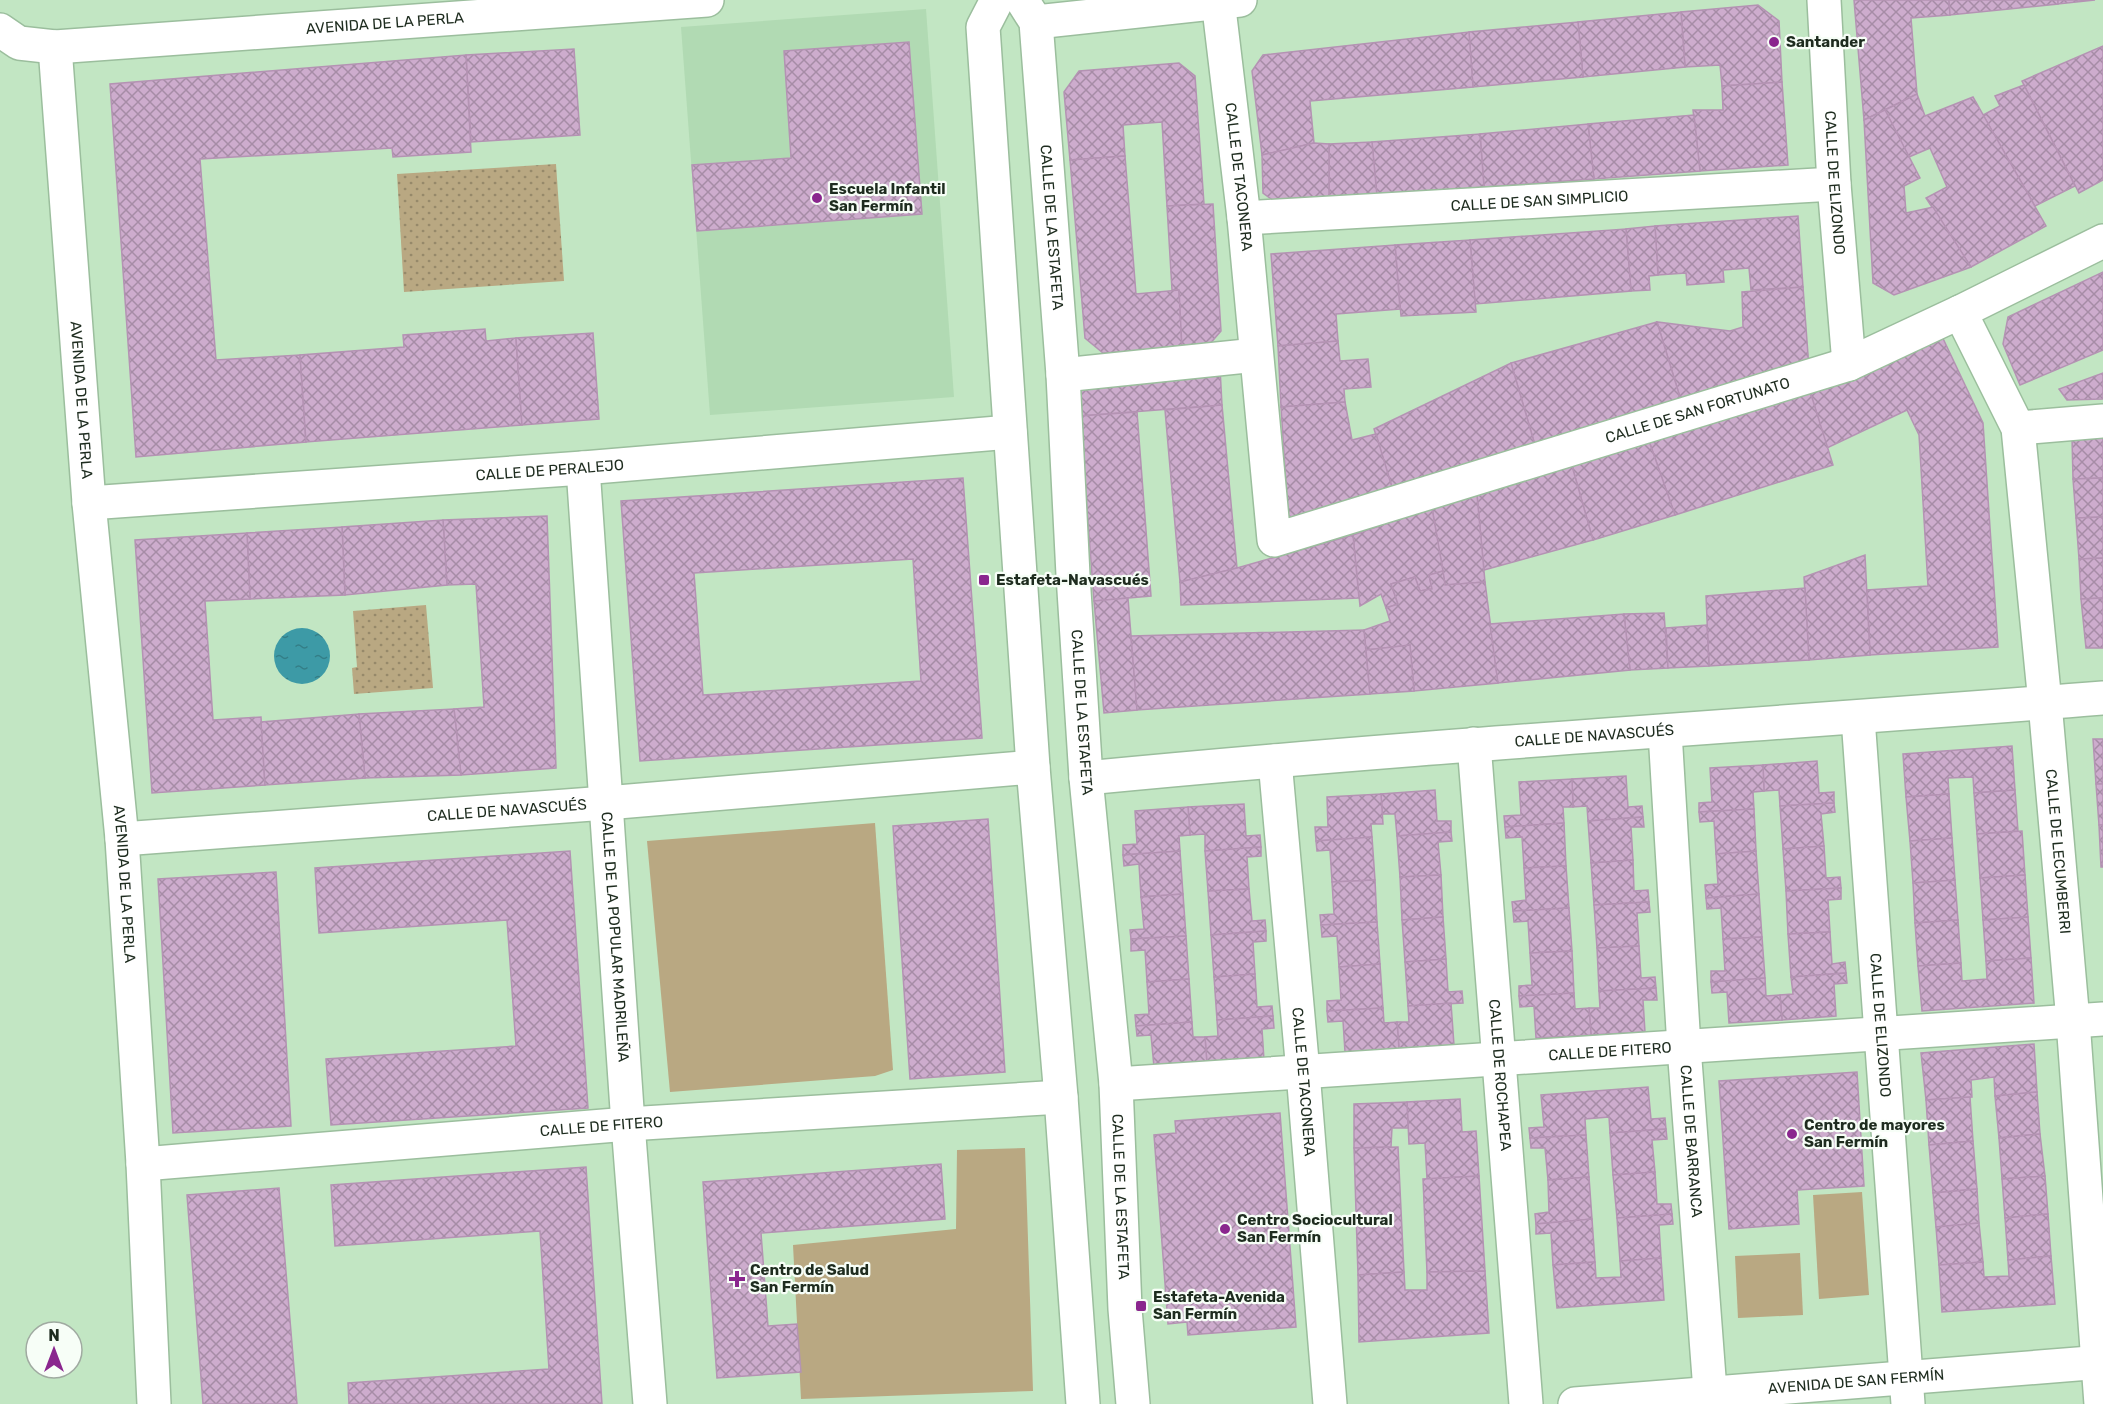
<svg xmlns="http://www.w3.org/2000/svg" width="2103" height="1404" font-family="Rubik,sans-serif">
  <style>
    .built { fill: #b1dab3 }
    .grass { fill: url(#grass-dots) }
    .green { fill: #b9a882 }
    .water { fill: url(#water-ripples) }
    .building { fill: url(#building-cross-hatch); stroke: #b493b3; stroke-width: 1.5; fill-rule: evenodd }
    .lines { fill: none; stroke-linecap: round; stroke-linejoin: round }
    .street-casing { stroke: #9bbe9d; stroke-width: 36 }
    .secondary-casing { stroke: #9bbe9d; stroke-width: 36 }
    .street { stroke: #fff; stroke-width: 33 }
    .secondary { stroke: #fff; stroke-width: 33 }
    .poi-dot { fill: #8a268e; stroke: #f7fef7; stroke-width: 2 }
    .labels { text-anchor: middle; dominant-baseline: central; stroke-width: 4.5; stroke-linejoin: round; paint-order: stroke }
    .street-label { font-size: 15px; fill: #1e2c1f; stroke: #f7fef7 }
    .poi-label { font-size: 15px; font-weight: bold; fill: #1e2c1f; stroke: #f7fef7; text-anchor: start }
  </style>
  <defs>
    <pattern id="grass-dots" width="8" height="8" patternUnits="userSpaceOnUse" patternTransform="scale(1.5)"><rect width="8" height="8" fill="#b9a882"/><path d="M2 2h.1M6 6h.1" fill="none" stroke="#96896a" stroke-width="1.8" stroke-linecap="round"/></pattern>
    <pattern id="water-ripples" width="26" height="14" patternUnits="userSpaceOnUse" patternTransform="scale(1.5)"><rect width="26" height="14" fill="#3d9aa6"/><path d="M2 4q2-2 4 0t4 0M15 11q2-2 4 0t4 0" fill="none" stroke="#337e87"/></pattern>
    <pattern id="building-cross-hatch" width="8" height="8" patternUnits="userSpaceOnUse" patternTransform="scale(1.5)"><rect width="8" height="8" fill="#cdaccd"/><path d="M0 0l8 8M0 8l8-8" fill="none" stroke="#a68ca6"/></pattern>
  </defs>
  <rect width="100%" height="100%" fill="#c2e6c3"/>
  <!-- built -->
  <polygon class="built" points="926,9 954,397 710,415 681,27"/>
  <!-- grass -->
  <g class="grass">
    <polygon points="556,164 564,281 404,292 397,174"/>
    <polygon points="426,605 433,688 354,694 352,668 357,667 353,611"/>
  </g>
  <!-- green -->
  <g class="green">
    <polygon points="875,823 893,1070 875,1076 670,1092 647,841"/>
    <polygon points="1025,1148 1033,1391 801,1399 793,1245 956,1229 957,1150"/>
    <polygon points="1862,1192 1869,1295 1819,1299 1813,1195"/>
    <polygon points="1800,1253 1803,1315 1738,1318 1735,1256"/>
  </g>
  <!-- water -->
  <circle class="water" cx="302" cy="656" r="28"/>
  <!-- building -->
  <g class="building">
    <polygon points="1854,0 1949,0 1950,15 1911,18 1917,94 1864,120"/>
    <polygon points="1949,0 2058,0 2058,4 1950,15"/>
    <polygon points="2058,0 2095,0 2058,4"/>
    <polygon points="1758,5 1779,21 1782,82 1722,86 1720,65 1685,67 1681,12"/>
    <polygon points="1681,12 1685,67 1583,77 1578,22"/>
    <polygon points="1578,22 1583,77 1473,87 1469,32"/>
    <polygon points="1469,32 1473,87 1310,101 1314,143 1262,155 1252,71 1263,55"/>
    <polygon points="909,42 922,214 697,231 692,165 791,158 784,51"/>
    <polygon points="2103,46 2103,180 2079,193 2022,81"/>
    <polygon points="574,49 580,135 471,142 466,55"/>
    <polygon points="466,55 471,152 393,157 392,148 200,159 216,360 300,355 306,442 136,457 110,84"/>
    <polygon points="1179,63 1195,76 1204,204 1167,206 1162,122 1123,125 1125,156 1070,160 1064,92 1079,71"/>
    <polygon points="1782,82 1788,165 1700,171 1693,110 1723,110 1722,86"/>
    <polygon points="2024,85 2075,186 2035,206 1983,115 2000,106 1995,96"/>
    <polygon points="1917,94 1925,116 1973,97 2046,226 1971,267 1926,198 1947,187 1930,148 1909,157 1885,110"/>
    <polygon points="1885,110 1920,178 1904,186 1906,213 1933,207 1971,267 1894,295 1873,283 1864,120"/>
    <polygon points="1694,115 1700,171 1594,179 1588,124"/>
    <polygon points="1588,124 1594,179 1484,187 1480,134"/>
    <polygon points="1480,134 1484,187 1377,196 1372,142"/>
    <polygon points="1372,142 1377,196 1329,199 1329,144"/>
    <polygon points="1314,143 1329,144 1329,199 1278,204 1263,193 1262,155"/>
    <polygon points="1125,156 1136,294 1179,290 1182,348 1103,353 1085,338 1070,160"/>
    <polygon points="1213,204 1221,331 1208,346 1182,348 1179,290 1172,290 1167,206"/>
    <polygon points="1798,216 1803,287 1751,290 1749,268 1723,270 1724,282 1687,285 1686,273 1658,275 1655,226"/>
    <polygon points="1655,226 1658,275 1649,276 1650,290 1631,291 1626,229"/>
    <polygon points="1626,229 1631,291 1475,304 1470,240"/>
    <polygon points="1470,240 1476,312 1401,316 1395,245"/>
    <polygon points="1395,245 1400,309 1336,314 1338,341 1278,346 1271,254"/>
    <polygon points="2103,272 2103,350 2020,385 2003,344 2008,317"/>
    <polygon points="1803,287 1809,368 1683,407 1657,322 1730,331 1743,327 1742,292"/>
    <polygon points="1657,322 1683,407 1537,452 1511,363"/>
    <polygon points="485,329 486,341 516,338 522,425 306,442 300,355 404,347 403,335"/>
    <polygon points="1939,330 1983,423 1998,647 1870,655 1867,590 1928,586 1919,435 1907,410 1827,448 1809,388"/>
    <polygon points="593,333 599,419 522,425 516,338"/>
    <polygon points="1338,341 1340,361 1368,359 1371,387 1344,389 1345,402 1281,407 1278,346"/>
    <polygon points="1511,363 1537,452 1394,494 1374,429"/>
    <polygon points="1220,368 1222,405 1080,416 1077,379"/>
    <polygon points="2103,373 2103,399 2067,400 2059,389"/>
    <polygon points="1809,388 1833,465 1675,515 1649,441"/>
    <polygon points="1345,402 1352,440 1376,434 1394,494 1302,523 1288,515 1281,407"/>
    <polygon points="1222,405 1237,568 1180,582 1165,410"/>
    <polygon points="1137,412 1151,596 1094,601 1080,416"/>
    <polygon points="2103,435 2103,478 2073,479 2072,438"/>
    <polygon points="1649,441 1675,515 1593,540 1572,466"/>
    <polygon points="1572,466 1593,540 1484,570 1477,495"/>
    <path d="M 963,478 L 982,738 L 640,761 L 621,501 ZM 913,559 L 921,681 L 703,695 L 694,573 Z"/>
    <polygon points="2103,478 2103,517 2076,518 2073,479"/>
    <polygon points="1477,495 1485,582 1445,585 1432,508"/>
    <polygon points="1432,508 1443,571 1429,575 1432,589 1420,591 1415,577 1391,584 1398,604 1386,608 1381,594 1360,606 1353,535"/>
    <polygon points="547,516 556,768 461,775 454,709 484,707 476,584 447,585 443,520"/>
    <polygon points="2103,517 2103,558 2079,559 2076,518"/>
    <polygon points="443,520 447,585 345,595 342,527"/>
    <polygon points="342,527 345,595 250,599 247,533"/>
    <polygon points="247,533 250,599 205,601 213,720 261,717 265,785 152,793 135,540"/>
    <polygon points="1353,535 1359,598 1181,605 1180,582 1237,568"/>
    <polygon points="1865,555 1870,655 1809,660 1804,577"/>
    <polygon points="2103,558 2103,598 2081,599 2079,559"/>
    <polygon points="1443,571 1445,585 1485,582 1498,683 1414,691 1410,645 1366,650 1364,630 1390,621 1386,608 1398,604 1391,584 1415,577 1420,591 1432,589 1429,575"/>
    <polygon points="1805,588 1809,660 1709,666 1706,596"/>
    <polygon points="1128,598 1137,710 1104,713 1094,601"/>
    <polygon points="2103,598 2103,648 2086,648 2081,599"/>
    <polygon points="1664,613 1668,668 1630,670 1624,614"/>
    <polygon points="1624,614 1630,670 1498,683 1490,624"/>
    <polygon points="1707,625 1709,666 1668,668 1666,628"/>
    <polygon points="1364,630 1370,694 1137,710 1131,636"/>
    <polygon points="1410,645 1414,691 1370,694 1366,650"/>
    <polygon points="454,709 461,775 365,778 359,714"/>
    <polygon points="359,714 365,778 265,785 261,722"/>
    <polygon points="2093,739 2103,739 2103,784 2096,784"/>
    <polygon points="2012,746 2015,790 1974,793 1973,777 1948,778 1949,794 1906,797 1903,754"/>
    <polygon points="1817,761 1819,793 1834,792 1834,803 1780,806 1779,790 1764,791 1763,765"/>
    <polygon points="1763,765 1764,791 1753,792 1754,809 1699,812 1699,803 1712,802 1710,768"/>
    <polygon points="1626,776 1628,807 1642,806 1643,817 1588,821 1587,806 1573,807 1572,779"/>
    <polygon points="1572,779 1573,807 1563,807 1564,823 1505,827 1504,816 1521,815 1519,782"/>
    <polygon points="2096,784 2103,784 2103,825 2099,825"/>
    <polygon points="1435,790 1437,821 1451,821 1451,832 1397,836 1395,814 1382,814 1381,794"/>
    <polygon points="2015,790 2018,831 1977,834 1974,793"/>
    <polygon points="1381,794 1383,824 1371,824 1372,837 1316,841 1315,827 1328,827 1327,797"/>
    <polygon points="1949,794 1952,838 1910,841 1906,797"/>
    <polygon points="1834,803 1835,812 1821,814 1824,846 1783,849 1780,806"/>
    <polygon points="1244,804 1246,836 1260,835 1261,847 1205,851 1205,834 1190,835 1188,807"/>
    <polygon points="1188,807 1190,835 1179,836 1180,851 1123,855 1123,845 1137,844 1135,811"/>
    <polygon points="1754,809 1756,851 1716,854 1714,821 1700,822 1699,812"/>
    <polygon points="1643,817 1644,827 1631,827 1633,860 1591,863 1588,821"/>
    <polygon points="988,819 1005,1072 910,1079 893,826"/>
    <polygon points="1564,823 1566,866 1524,868 1522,837 1506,838 1505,827"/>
    <polygon points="2099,825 2103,825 2103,867 2101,867"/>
    <polygon points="2022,831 2025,875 1980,878 1977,834"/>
    <polygon points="1451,832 1452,841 1438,842 1441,875 1400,877 1397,836"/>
    <polygon points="1372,837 1375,880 1332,882 1330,850 1317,851 1316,841"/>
    <polygon points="1952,838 1955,880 1913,883 1910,841"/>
    <polygon points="1824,846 1826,878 1840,877 1841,888 1786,891 1783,849"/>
    <polygon points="1261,847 1261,856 1247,857 1249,889 1208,891 1205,851"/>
    <polygon points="570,851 588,1108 331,1125 326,1059 516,1046 507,920 319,933 315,868"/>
    <polygon points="1180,851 1183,894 1141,897 1139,864 1124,866 1123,855"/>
    <polygon points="1756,851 1759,894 1706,898 1705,885 1718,884 1716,854"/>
    <polygon points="1633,860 1634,891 1648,890 1649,902 1594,905 1591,863"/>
    <polygon points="1566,866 1569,908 1513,911 1512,902 1526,900 1524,868"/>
    <polygon points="276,872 291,1126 173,1133 158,879"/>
    <polygon points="1441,875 1443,917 1402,920 1400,877"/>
    <polygon points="2025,875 2028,917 1983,920 1980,878"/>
    <polygon points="1375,880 1377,922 1321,925 1320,915 1334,914 1332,882"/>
    <polygon points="1955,880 1958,920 1915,923 1913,883"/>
    <polygon points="1841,888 1841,899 1828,900 1830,932 1788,934 1786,891"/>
    <polygon points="1249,889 1252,921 1265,920 1266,931 1211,935 1208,891"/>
    <polygon points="1183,894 1186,936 1131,939 1130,930 1144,929 1141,897"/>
    <polygon points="1759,894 1762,937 1723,939 1721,908 1707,909 1706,898"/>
    <polygon points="1649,902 1650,912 1637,913 1639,946 1597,948 1594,905"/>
    <polygon points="1569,908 1572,951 1530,953 1528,921 1514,922 1513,911"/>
    <polygon points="1443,917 1446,959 1405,962 1402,920"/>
    <polygon points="2028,917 2031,958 1986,961 1983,920"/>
    <polygon points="1958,920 1961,963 1918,966 1915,923"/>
    <polygon points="1377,922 1380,964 1339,967 1337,936 1322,937 1321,925"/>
    <polygon points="1266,931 1266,941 1253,942 1255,974 1214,977 1211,935"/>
    <polygon points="1830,932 1832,964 1845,962 1846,973 1791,977 1788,934"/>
    <polygon points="1186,936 1189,979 1147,982 1145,950 1131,951 1131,939"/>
    <polygon points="1762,937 1765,978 1711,982 1711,971 1725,971 1723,939"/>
    <polygon points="1639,946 1641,978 1655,977 1656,988 1599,991 1597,948"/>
    <polygon points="1572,951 1574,993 1519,996 1519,986 1532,985 1530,953"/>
    <polygon points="2031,958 2034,1003 1922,1011 1918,966 1961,963 1962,981 1987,979 1986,961"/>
    <polygon points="1446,959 1448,992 1462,991 1463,1003 1408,1006 1405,962"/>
    <polygon points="1380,964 1383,1008 1327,1011 1327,1001 1341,1000 1339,967"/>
    <polygon points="1846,973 1847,983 1834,984 1836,1016 1782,1020 1780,995 1793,994 1791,977"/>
    <polygon points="1255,974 1257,1007 1272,1006 1273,1016 1217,1020 1214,977"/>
    <polygon points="1765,978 1766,996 1780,995 1782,1020 1729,1023 1727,992 1712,993 1711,982"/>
    <polygon points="1189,979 1192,1022 1136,1026 1135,1015 1149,1014 1147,982"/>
    <polygon points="1656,988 1657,1000 1643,1000 1645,1032 1591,1035 1589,1008 1600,1008 1599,991"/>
    <polygon points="1574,993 1575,1009 1589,1008 1591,1035 1536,1038 1534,1006 1520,1007 1519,996"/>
    <polygon points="1451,1003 1454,1045 1399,1049 1397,1022 1409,1022 1408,1006"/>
    <polygon points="1383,1008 1384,1023 1397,1022 1399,1049 1345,1052 1343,1021 1328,1022 1327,1011"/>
    <polygon points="1273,1016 1274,1028 1262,1029 1264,1060 1207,1064 1205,1037 1218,1036 1217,1020"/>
    <polygon points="1192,1022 1193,1037 1205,1037 1207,1064 1154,1067 1151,1035 1137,1036 1136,1026"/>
    <polygon points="2034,1044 2037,1092 1995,1096 1994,1077 1971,1080 1972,1097 1926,1100 1921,1053"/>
    <polygon points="1857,1072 1864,1186 1797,1190 1799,1224 1729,1229 1719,1081"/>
    <polygon points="1648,1087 1651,1119 1665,1118 1666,1129 1610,1133 1609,1117 1585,1119 1586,1135 1530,1138 1529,1128 1544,1127 1541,1095"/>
    <polygon points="2037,1092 2040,1134 1999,1138 1995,1096"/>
    <polygon points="1970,1097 1973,1141 1929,1145 1926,1100"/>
    <polygon points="1460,1099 1462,1132 1476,1131 1479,1176 1427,1179 1425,1143 1409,1144 1407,1102"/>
    <polygon points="1407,1102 1408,1128 1392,1128 1391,1147 1354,1148 1354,1104"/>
    <polygon points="1280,1113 1296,1327 1188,1335 1187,1322 1168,1324 1154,1135 1176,1133 1175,1121"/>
    <polygon points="1666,1129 1667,1139 1652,1140 1655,1172 1613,1175 1610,1133"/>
    <polygon points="2040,1134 2045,1176 2002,1179 1999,1138"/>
    <polygon points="1586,1135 1589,1177 1548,1180 1545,1148 1531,1148 1530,1138"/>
    <polygon points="1973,1141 1977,1189 1933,1193 1929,1145"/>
    <polygon points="1398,1147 1404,1272 1358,1275 1354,1148"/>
    <polygon points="941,1164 945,1219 761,1233 768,1326 797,1324 801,1372 717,1378 703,1182"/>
    <polygon points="586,1167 602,1404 349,1404 348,1383 549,1369 540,1231 335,1246 331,1185"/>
    <polygon points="1655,1172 1657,1204 1671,1204 1672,1214 1617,1218 1613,1175"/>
    <polygon points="1479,1176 1485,1271 1427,1272 1423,1179"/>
    <polygon points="2045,1176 2048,1214 2005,1218 2002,1179"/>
    <polygon points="1589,1177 1592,1219 1536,1224 1535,1214 1549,1212 1548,1180"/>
    <polygon points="279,1188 297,1404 203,1404 187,1195"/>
    <polygon points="1977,1189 1979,1223 1936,1227 1933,1193"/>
    <polygon points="1672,1214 1673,1224 1659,1225 1661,1258 1620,1261 1617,1218"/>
    <polygon points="2048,1214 2051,1256 2008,1260 2005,1218"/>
    <polygon points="1592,1219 1595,1262 1553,1265 1551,1233 1536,1234 1536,1224"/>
    <polygon points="1979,1223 1983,1262 1939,1265 1936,1227"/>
    <polygon points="2051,1256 2055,1304 1942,1312 1939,1265 1983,1262 1984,1277 2009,1276 2008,1260"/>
    <polygon points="1661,1258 1664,1300 1557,1308 1553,1265 1595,1262 1596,1278 1621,1277 1620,1261"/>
    <polygon points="1485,1271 1489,1333 1359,1342 1358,1275 1404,1272 1405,1290 1427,1290 1427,1272"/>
  </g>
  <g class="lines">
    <defs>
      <g id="street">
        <path id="s1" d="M 1218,0 L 1244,218 L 1274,540 L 1849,364 L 1960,312 L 2103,241"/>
        <path id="s2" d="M 1824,0 L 1834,184 L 1849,364"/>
        <polyline points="1036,22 1240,0"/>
        <path id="s3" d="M 0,30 L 19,43 L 55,47 L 707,0"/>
        <path id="s4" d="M 55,47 L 89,503 L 122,839 L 143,1164 L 154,1404"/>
        <path id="s5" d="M 1244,218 L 1834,184"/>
        <path id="s6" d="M 1960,312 L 2018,428 L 2045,703 L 2073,1021 L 2101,1404"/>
        <polyline points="1063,375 1256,355"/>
        <polyline points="2018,428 2103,421"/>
        <path id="s7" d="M 583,468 L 628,1124 L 650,1404"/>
        <path id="s8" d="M 89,503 L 583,468 L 1010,432"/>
        <path id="s9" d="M 1858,718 L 1908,1404"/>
        <path id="s10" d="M 1665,732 L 1684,1047 L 1711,1404"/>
        <path id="s11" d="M 1474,744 L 1526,1404"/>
        <path id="s12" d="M 1275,761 L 1303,1072 L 1330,1404"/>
        <path id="s13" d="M 1086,778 C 1425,745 1764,725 2103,698"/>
        <path id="s14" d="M 122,839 L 606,803 L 1033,767"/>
        <path id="s15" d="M 1116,1084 L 2103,1019"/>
        <path id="s16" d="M 143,1164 L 628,1124 L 1061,1097"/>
        <path id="s17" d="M 1575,1404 L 2103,1362"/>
      </g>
      <g id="secondary">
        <polyline points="997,0 983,27 1033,767 1061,1097 1083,1404"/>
        <path id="s18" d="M 1022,0 L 1036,22 L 1063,375 L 1073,575 L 1086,778 L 1116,1084 L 1125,1309 L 1133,1404"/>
      </g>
    </defs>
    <!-- street casing -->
    <use href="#street" class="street-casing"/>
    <!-- secondary casing -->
    <use href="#secondary" class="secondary-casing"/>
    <!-- street -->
    <use href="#street" class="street"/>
    <!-- secondary -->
    <use href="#secondary" class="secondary"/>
  </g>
  <!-- markers -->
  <g class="poi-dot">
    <circle cx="1774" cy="42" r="6"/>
    <circle cx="817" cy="198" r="6"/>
    <rect x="978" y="574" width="12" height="12" rx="3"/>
    <circle cx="1792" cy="1134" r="6"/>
    <circle cx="1225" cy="1229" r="6"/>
    <path d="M734 1270h6v6h6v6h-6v6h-6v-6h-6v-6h6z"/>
    <rect x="1135" y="1300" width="12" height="12" rx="3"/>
  </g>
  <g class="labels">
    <!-- street labels -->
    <g class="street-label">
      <text stroke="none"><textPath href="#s3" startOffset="390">AVENIDA DE LA PERLA</textPath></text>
      <text stroke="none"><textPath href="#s1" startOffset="178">CALLE DE TACONERA</textPath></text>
      <text stroke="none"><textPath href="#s2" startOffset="183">CALLE DE ELIZONDO</textPath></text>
      <text stroke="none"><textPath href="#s5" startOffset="296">CALLE DE SAN SIMPLICIO</textPath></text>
      <text stroke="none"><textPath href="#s18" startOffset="232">CALLE DE LA ESTAFETA</textPath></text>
      <text stroke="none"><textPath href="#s4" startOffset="354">AVENIDA DE LA PERLA</textPath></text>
      <text stroke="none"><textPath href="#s1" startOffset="986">CALLE DE SAN FORTUNATO</textPath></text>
      <text stroke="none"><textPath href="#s8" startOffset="462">CALLE DE PERALEJO</textPath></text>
      <text stroke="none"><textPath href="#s18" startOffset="718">CALLE DE LA ESTAFETA</textPath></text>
      <text stroke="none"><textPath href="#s13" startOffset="510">CALLE DE NAVASCUÉS</textPath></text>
      <text stroke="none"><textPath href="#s14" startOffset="386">CALLE DE NAVASCUÉS</textPath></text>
      <text stroke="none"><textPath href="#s6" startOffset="555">CALLE DE LECUMBERRI</textPath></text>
      <text stroke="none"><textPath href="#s4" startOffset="840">AVENIDA DE LA PERLA</textPath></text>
      <text stroke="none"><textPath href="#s7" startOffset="470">CALLE DE LA POPULAR MADRILEÑA</textPath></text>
      <text stroke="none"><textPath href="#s9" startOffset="308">CALLE DE ELIZONDO</textPath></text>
      <text stroke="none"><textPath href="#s15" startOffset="495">CALLE DE FITERO</textPath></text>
      <text stroke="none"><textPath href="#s11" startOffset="332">CALLE DE ROCHAPEA</textPath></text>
      <text stroke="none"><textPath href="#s12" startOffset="322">CALLE DE TACONERA</textPath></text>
      <text stroke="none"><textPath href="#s16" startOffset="460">CALLE DE FITERO</textPath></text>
      <text stroke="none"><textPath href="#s10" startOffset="410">CALLE DE BARRANCA</textPath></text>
      <text stroke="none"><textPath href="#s18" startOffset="1204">CALLE DE LA ESTAFETA</textPath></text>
      <text stroke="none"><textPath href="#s17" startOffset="282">AVENIDA DE SAN FERMÍN</textPath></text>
    </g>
    <!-- poi labels -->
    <g class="poi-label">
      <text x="1786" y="42">Santander</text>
      <text x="829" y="189">Escuela Infantil<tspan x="829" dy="17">San Fermín</tspan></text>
      <text x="996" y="580">Estafeta-Navascués</text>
      <text x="1804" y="1125">Centro de mayores<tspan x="1804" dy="17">San Fermín</tspan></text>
      <text x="1237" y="1220">Centro Sociocultural<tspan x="1237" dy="17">San Fermín</tspan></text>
      <text x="750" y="1270">Centro de Salud<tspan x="750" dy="17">San Fermín</tspan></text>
      <text x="1153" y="1297">Estafeta-Avenida<tspan x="1153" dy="17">San Fermín</tspan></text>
    </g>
  </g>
  <!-- north arrow -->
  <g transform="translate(54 1350)"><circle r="28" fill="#f7fef7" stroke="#a0aaa1" stroke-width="1.5"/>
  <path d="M0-4.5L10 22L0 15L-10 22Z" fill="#8a268e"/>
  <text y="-9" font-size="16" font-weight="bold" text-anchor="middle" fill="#1e2c1f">N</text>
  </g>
</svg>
